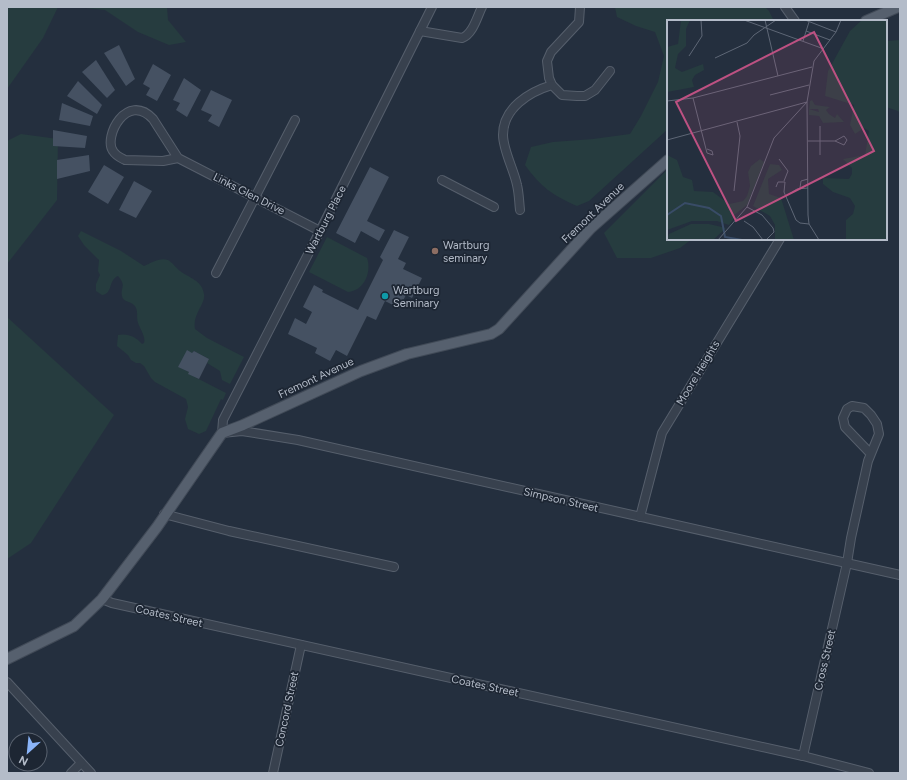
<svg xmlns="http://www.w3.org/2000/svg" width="907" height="780" font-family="Figtree,sans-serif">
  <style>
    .green { fill: #263c3f }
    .building { fill: #455162 }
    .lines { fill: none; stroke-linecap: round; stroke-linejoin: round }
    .minor-casing { stroke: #565f6c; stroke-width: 10 }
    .major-casing { stroke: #414a57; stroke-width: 12 }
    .minor { stroke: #38414e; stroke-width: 8 }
    .major { stroke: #56606e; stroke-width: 10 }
    .education-dot { fill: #8d6e63; stroke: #1d2633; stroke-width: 1.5 }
    .culture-dot { fill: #0f9aa8; stroke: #1d2633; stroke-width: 1.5 }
    .labels { text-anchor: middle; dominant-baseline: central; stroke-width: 3.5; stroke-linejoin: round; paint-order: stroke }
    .street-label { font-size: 11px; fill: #b4bcc9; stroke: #1d2633 }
    .poi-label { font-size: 11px; fill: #b4bcc9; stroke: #1d2633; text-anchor: start }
    .inset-river { fill: none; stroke: #394c67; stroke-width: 2 }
    .inset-road { fill: none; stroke: #5e6776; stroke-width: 1 }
    .view { fill: #bd5182; fill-opacity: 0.15; stroke: #bd5182; stroke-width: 2 }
    .inset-edge { fill: none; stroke: #b4bcc9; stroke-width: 2 }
  </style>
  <rect width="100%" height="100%" fill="#242f3e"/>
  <!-- green -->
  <g class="green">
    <polygon points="7,7 58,7 43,38 7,89"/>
    <polygon points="76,7 167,7 168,20 186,42 169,45 138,32 105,10"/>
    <path d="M 615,7 L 765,7 L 769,11 L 774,21 L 668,21 L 668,129 L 589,201 L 577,206 C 552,195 541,187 525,165 L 531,147 L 553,142 L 593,139 L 630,134 L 641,116 L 658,82 L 664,56 L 655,32 L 636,26 L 617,17 Z"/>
    <polygon points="900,40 900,113 898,111 886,107 886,41"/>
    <polygon points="21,134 58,139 57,200 7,264 7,141"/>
    <polygon points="668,169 668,239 692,239 680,248 651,258 617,258 604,233"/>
    <path d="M 81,231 L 121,251 L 144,266 C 151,263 160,257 168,260 C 172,262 176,268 180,271 C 189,278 202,280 204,294 C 206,304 192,314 195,329 L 207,338 L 244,357 L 230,384 L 222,380 L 220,371 L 207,363 L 209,359 L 194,351 L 179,367 L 189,372 L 189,374 L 226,393 L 223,400 L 221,399 L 206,431 L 199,434 L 188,429 L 185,419 L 188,407 L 186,399 L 155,382 L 151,378 L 144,366 L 140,363 L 136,363 L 131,360 L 128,355 L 117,346 L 118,335 C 128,333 136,337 142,344 L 144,343 C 146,337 140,329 138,323 C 136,317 139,310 134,305 C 130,301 123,302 122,296 C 120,288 127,286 118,276 C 108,280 113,294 102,295 L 96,291 L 96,284 L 100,275 L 98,271 L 99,260 L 84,245 L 78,236 Z"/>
    <path d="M 327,237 L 367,258 C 372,272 364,291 348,292 L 309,272 Z"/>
    <polygon points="7,317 114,415 31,543 7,559"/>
  </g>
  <!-- building -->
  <g class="building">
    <polygon points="119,45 135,79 126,86 104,53"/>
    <polygon points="96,60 115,90 107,98 82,72"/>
    <polygon points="153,64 171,75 157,101 146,95 150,88 143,84"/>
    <polygon points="184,78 201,90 187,117 176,110 180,103 173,100"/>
    <polygon points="78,81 102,105 97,114 67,96"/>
    <polygon points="211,90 232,100 219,127 208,121 212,115 201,110"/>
    <polygon points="62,103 93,116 90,126 59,120"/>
    <polygon points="53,130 87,136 85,148 53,146"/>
    <polygon points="89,155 90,171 57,179 57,160"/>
    <polygon points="104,165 124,177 108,204 88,192"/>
    <polygon points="370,167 389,177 367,221 385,230 379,241 361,231 355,243 336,233"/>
    <polygon points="134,181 152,191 136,218 119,210"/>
    <polygon points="394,230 409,237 398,259 406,263 403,269 422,278 412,298 406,295 399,308 385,301 376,320 367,316 347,356 336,350 330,361 315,353 317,348 288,334 295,318 306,324 312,312 303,307 314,285 323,290 322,292 358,310 383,260 380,257"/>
    <polygon points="187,350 192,353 194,351 209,359 199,379 188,374 189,372 178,367"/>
  </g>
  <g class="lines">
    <defs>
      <g id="minor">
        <polyline points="432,7 321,229 223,420 222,433 242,431 298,440 900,575"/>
        <polyline points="580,7 579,22 551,52 547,61 549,78 552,85 562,95 577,96 585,96 595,90 610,71"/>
        <polyline points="785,7 795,21"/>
        <path d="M 420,31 L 462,38 C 473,34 477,17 482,7"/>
        <path d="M 178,158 L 153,119 C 127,91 103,137 113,151 C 116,156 121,158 125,160 L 163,161 L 178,158 L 320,231"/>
        <polyline points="442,180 494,207"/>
        <path d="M 520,210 C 519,201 519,193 517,185 C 514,170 503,150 503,135 C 503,108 529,92 552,85"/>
        <polyline points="216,273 295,120"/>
        <polyline points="164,514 229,531 394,567"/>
        <polyline points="640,517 662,433 780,239"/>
        <polyline points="102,599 112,603 803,756 869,773"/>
        <polyline points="7,682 91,773"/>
        <polyline points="803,756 847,563 851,538 868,461 879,434 877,424 871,415 864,408 852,406 847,409 843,418 845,427 870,453"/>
        <polyline points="71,773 81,763"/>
        <polyline points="273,773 301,645"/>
      </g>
      <g id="major">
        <polyline points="866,21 898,7"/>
        <polyline points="7,659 74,626 102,599 157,527 222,433 243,425 361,371 407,354 491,334 499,329 591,228 668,160"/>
      </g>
    </defs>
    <!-- minor casing -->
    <use href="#minor" class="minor-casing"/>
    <!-- major casing -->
    <use href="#major" class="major-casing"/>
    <!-- minor -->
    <use href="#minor" class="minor"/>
    <!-- major -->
    <use href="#major" class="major"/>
  </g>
  <!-- markers -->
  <circle class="education-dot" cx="435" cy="251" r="4"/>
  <circle class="culture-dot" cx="385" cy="296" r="4"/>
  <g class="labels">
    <!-- street labels -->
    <g class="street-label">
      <text transform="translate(249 194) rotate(27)">Links Glen Drive</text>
      <text transform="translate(593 213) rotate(-44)">Fremont Avenue</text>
      <text transform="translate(326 220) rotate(-63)">Wartburg Place</text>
      <text transform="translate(698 373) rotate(-59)">Moore Heights</text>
      <text transform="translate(316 378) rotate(-25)">Fremont Avenue</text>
      <text transform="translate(561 500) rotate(13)">Simpson Street</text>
      <text transform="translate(169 616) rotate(13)">Coates Street</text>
      <text transform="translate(825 660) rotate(-77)">Cross Street</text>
      <text transform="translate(485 686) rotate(12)">Coates Street</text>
      <text transform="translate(287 709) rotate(-78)">Concord Street</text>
    </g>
    <!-- poi labels -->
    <g class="poi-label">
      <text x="443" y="245">Wartburg<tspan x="443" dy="13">seminary</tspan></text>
      <text x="393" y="290">Wartburg<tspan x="393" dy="13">Seminary</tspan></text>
    </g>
  </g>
  <!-- overview -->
  <g transform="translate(667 20)">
    <rect width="220" height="220" fill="#242f3e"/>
    <path d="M 14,0 L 23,0 L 19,9 L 19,26 L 11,34 L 8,48 L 15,52 L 36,44 L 37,50 L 28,55 L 25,60 L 27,67 L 0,72 L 0,27 L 11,24 ZM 195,0 L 220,0 L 220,220 L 179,220 L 179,200 L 186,194 L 188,186 L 183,178 L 166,172 L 156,164 L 156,158 L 182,159 L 185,154 L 185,148 L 176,139 L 198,135 L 202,111 L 197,108 L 188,114 L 183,105 L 187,85 L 158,76 L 161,51 L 183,11 ZM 145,80 L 148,85 L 163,87 L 159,90 L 162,94 L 168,98 L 170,94 L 177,102 L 156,103 L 152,96 L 142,95 L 142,89 L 152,92 L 151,89 L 142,89 L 143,81 ZM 0,135 L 10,140 L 16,157 L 25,160 L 27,171 L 46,172 L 62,184 L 76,181 L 80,176 L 83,166 L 81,152 L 84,146 L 93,139 L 97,142 L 80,185 L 66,196 L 66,200 L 62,205 L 50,201 L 25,201 L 0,210 ZM 103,144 L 112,145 L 115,150 L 101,159 L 102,174 L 114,178 L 127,220 L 108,220 L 108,205 L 103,196 L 86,186 ZM 24,204 L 42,204 L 59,208 L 46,220 L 0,220 L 2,214 Z" fill="#263c3f"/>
    <path class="inset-river" d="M 0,195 L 18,183 L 42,188 L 54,196 L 58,217 L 75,220"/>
    <path class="inset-road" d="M 77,0 L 157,29M 98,0 L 111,56M 138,0 L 169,12M 139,11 L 163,20M 136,21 L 142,2M 22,36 L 35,16 L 34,0M 48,38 L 80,23 L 87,15 L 109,0M 103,75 L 142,65M 26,78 L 40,133 L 46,135 L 45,131 L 40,129M 0,81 L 26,78 L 145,47M 0,120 L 140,82 L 141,195 L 142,204 L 152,220M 141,121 L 168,121 L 177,116 L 180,120 L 177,125 L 168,121M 153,135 L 153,106M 112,139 L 121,151 L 117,161M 109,167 L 111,162 L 118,162 L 117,172 L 129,200 L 133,203 L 142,204M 133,168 L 134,161 L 141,159M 67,171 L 73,116 L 70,102M 119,176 L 130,169 L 141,168M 80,187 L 95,195 L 106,208 L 107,212 L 99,220M 77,201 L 86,207 L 96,220M 51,220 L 80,187 L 107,118 L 140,82 L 147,41 L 169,12 L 174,0"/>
    <path class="view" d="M 147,12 L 207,131 L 69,201 L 9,82 Z"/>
    <rect width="220" height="220" class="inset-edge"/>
  </g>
  <!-- border -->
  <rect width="907" height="780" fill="none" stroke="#b4bcc9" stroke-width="16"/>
  <!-- north arrow -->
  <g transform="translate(28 752) rotate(207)"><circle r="19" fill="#1d2633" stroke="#59626f"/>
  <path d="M0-3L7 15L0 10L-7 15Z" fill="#8ab4f8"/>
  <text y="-6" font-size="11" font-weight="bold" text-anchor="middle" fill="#b4bcc9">N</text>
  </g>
</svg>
